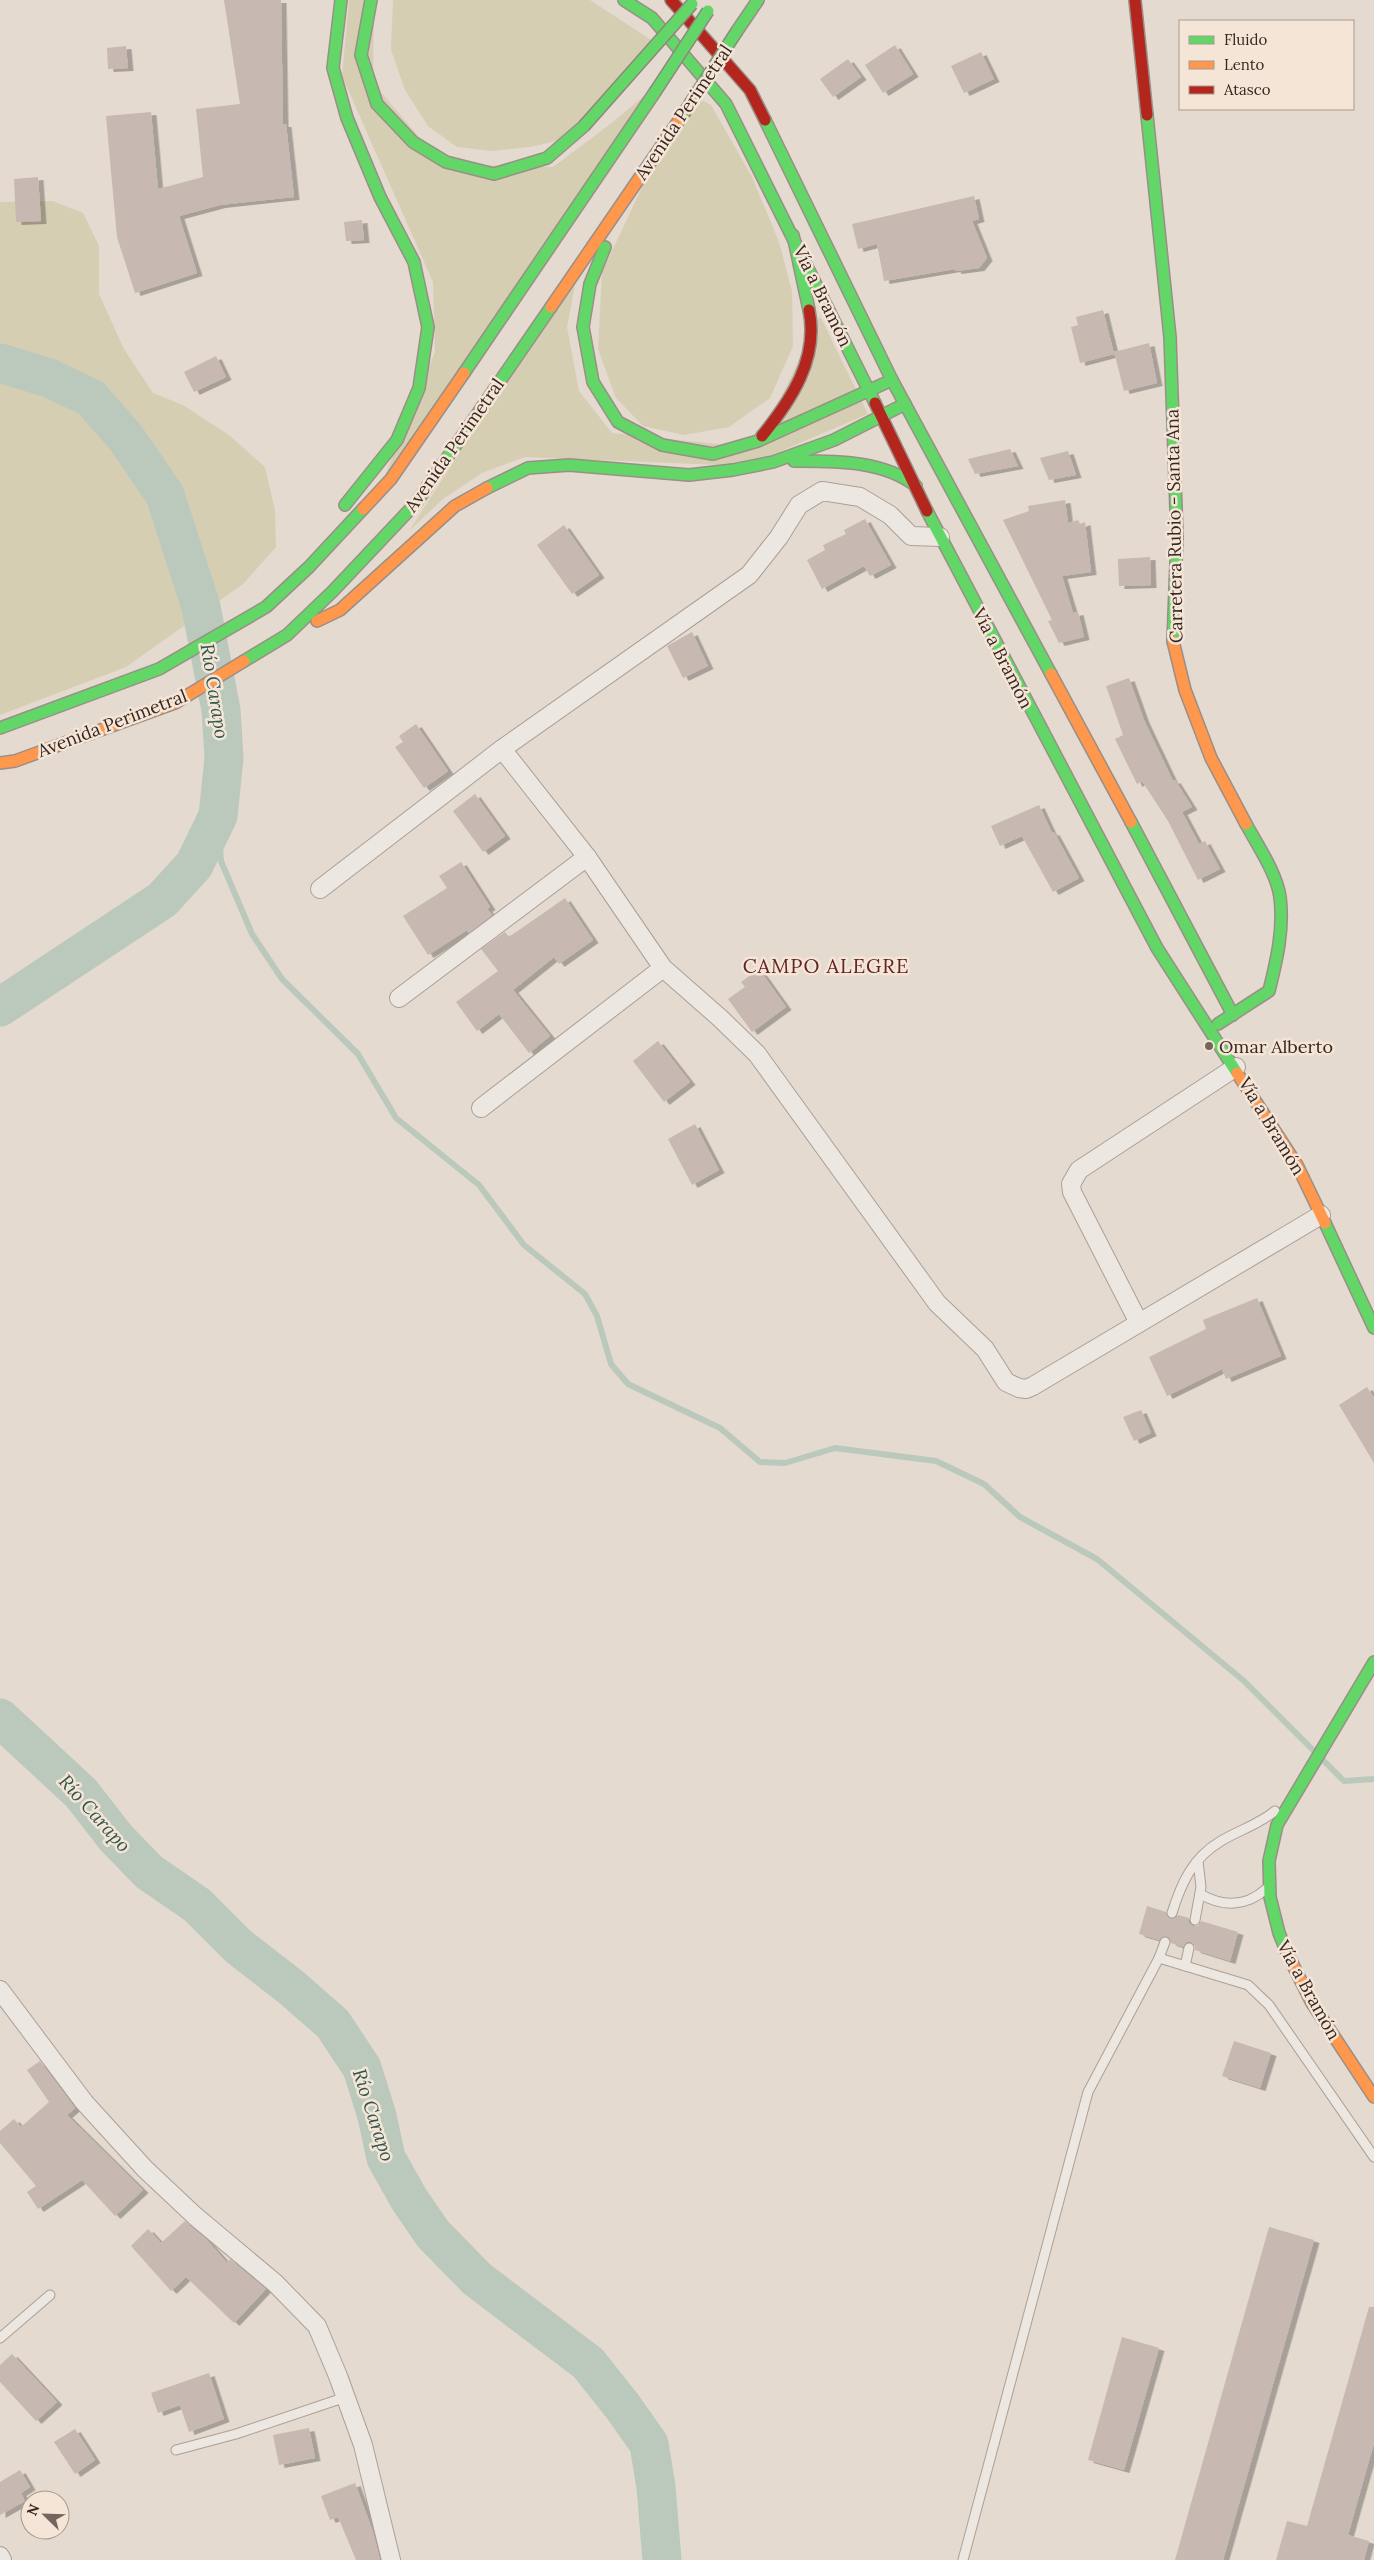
<svg xmlns="http://www.w3.org/2000/svg" width="1374" height="2560" font-family="Lora,serif">
  <style>
    .green { fill: #d6ceb3 }
    .lines { fill: none; stroke-linecap: round; stroke-linejoin: round }
    .stream { stroke: #bbc8bc; stroke-width: 6 }
    .river { stroke: #bbc8bc; stroke-width: 39 }
    .building { fill: #c7b8b1; filter: url(#shadow) }
    .lane-casing { stroke: #aaa098; stroke-width: 11 }
    .street-casing { stroke: #aaa098; stroke-width: 20 }
    .fast-casing { stroke: #998f88; stroke-width: 14 }
    .slow-casing { stroke: #998f88; stroke-width: 14 }
    .jam-casing { stroke: #998f88; stroke-width: 14 }
    .lane { stroke: #ece7e1; stroke-width: 9 }
    .street { stroke: #ece7e1; stroke-width: 18 }
    .fast { stroke: #63d668; stroke-width: 11 }
    .slow { stroke: #ff974d; stroke-width: 11 }
    .jam { stroke: #b3261e; stroke-width: 11 }
    .fast-bridge-casing { stroke: #8f857f; stroke-width: 14; stroke-linecap: butt }
    .fast-bridge { stroke: #63d668; stroke-width: 11 }
    .poi-dot { fill: #74665e; stroke: #f4e5d7; stroke-width: 2 }
    .labels { text-anchor: middle; dominant-baseline: central; stroke-width: 5; stroke-linejoin: round; paint-order: stroke }
    .street-label { font-size: 18px; fill: #382721; stroke: #f4e5d7 }
    .poi-label { font-size: 18px; fill: #382721; stroke: #f4e5d7; text-anchor: start }
    .water-label { font-size: 19px; font-style: italic; fill: #31574c; stroke: #f4e5d7 }
    .quarter-label { font-size: 20px; letter-spacing: 1px; fill: #622324; stroke: #f4e5d7 }
  </style>
  <defs>
    <filter id="shadow"><feDropShadow dx="5.5" dy="3" stdDeviation="0" flood-color="#0004"/></filter>
  </defs>
  <rect width="100%" height="100%" fill="#e4dad0"/>
  <!-- green -->
  <g class="green">
    <polygon points="349,0 374,0 373,83 442,164 553,167 613,122 672,72 382,483 435,352 433,282 342,76"/>
    <polygon points="393,0 590,0 662,47 560,140 530,147 492,151 457,147 428,126 405,90 391,50"/>
    <polygon points="692,95 711,105 752,177 779,242 792,291 793,346 770,398 729,427 684,435 643,426 616,398 598,349 602,272 662,145"/>
    <polygon points="53,201 83,213 99,246 99,294 124,349 153,393 183,405 229,435 265,467 275,510 276,547 243,584 126,667 0,715 0,202"/>
    <polygon points="578,270 567,327 579,391 612,433 757,448 820,316 868,414 746,466 525,457 482,473 443,499 409,531"/>
  </g>
  <g class="lines">
    <!-- stream -->
    <g class="stream">
      <polyline points="218,816 221,861 252,934 282,979 358,1054 396,1118 479,1185 524,1245 585,1294 597,1316 611,1364 628,1384 720,1428 760,1462 785,1463 835,1448 936,1461 984,1484 1020,1517 1097,1559 1244,1681 1315,1752"/>
      <polyline points="1322,1759 1344,1781 1374,1779"/>
    </g>
    <!-- river -->
    <g class="river">
      <polyline points="0,363 49,378 91,398 126,438 165,495 201,607 221,710 224,758 218,816 194,865 162,900 0,1007"/>
      <polyline points="0,1718 81,1793 116,1838 149,1872 197,1905 238,1946 292,1988 333,2024 362,2068 377,2116 386,2158 409,2199 433,2234 477,2279 588,2363 623,2407 649,2444 656,2487 662,2560"/>
    </g>
  </g>
  <!-- building -->
  <g class="building">
    <polygon points="224,0 281,0 283,124 286,124 294,197 220,205 179,216 197,273 135,293 117,237 106,116 151,112 158,189 203,177 196,109 240,104"/>
    <polygon points="895,45 913,74 883,93 865,65"/>
    <polygon points="126,46 128,68 108,69 107,48"/>
    <polygon points="981,52 994,79 964,93 951,66"/>
    <polygon points="848,59 861,77 833,97 820,79"/>
    <polygon points="38,177 41,221 16,222 14,179"/>
    <polygon points="974,196 979,219 972,221 987,258 979,268 956,271 955,269 884,281 877,244 858,249 852,224"/>
    <polygon points="362,220 364,240 346,241 344,222"/>
    <polygon points="1103,310 1114,354 1080,363 1071,327 1078,325 1076,317"/>
    <polygon points="1149,343 1157,383 1124,391 1114,352"/>
    <polygon points="216,356 226,377 194,392 184,372"/>
    <polygon points="1010,449 1018,466 975,474 968,459"/>
    <polygon points="1068,451 1076,475 1049,480 1040,458"/>
    <polygon points="1065,500 1068,523 1078,520 1080,524 1085,522 1091,572 1062,576 1073,613 1078,612 1084,637 1059,643 1048,621 1052,620 1003,520 1029,511 1028,506"/>
    <polygon points="865,519 891,565 870,576 864,566 822,589 807,560 825,550 823,545 846,534 844,530"/>
    <polygon points="564,525 599,575 572,594 537,545"/>
    <polygon points="1150,557 1151,585 1119,586 1118,559"/>
    <polygon points="692,632 708,666 683,678 667,646"/>
    <polygon points="1129,678 1144,720 1173,781 1175,780 1192,807 1182,812 1199,844 1205,841 1220,869 1198,880 1168,821 1142,781 1137,784 1115,739 1123,735 1106,686"/>
    <polygon points="416,724 448,771 424,788 395,747 403,742 399,736"/>
    <polygon points="475,794 505,836 483,852 453,811"/>
    <polygon points="1039,805 1052,833 1054,832 1079,878 1053,892 1022,836 1000,846 991,826"/>
    <polygon points="461,862 490,907 487,909 492,915 469,933 467,930 428,955 403,916 447,888 439,876"/>
    <polygon points="565,898 593,940 559,964 554,957 513,990 550,1036 529,1053 499,1014 477,1031 456,1002 498,971 481,949 505,932 509,937"/>
    <polygon points="759,969 786,1007 752,1032 728,999 745,987 741,982"/>
    <polygon points="658,1041 690,1082 664,1102 633,1061"/>
    <polygon points="695,1124 719,1170 692,1185 668,1139"/>
    <polygon points="1257,1298 1281,1356 1226,1379 1222,1369 1167,1396 1149,1357 1206,1329 1203,1320"/>
    <polygon points="1367,1387 1374,1398 1374,1463 1339,1405"/>
    <polygon points="1141,1410 1151,1433 1134,1441 1123,1417"/>
    <polygon points="1147,1906 1166,1912 1171,1919 1178,1915 1189,1918 1189,1923 1193,1926 1198,1926 1201,1921 1238,1932 1230,1961 1195,1950 1195,1946 1191,1942 1187,1942 1183,1947 1171,1943 1167,1936 1159,1940 1139,1934"/>
    <polygon points="1234,2041 1271,2053 1260,2088 1222,2076"/>
    <polygon points="40,2061 75,2108 67,2115 143,2190 115,2216 82,2180 38,2209 27,2192 36,2186 0,2143 0,2131 14,2119 21,2127 49,2102 27,2070"/>
    <polygon points="185,2221 206,2239 227,2263 230,2259 266,2289 234,2323 186,2277 171,2291 131,2246 148,2229 161,2243"/>
    <polygon points="1269,2227 1314,2240 1223,2560 1175,2560"/>
    <polygon points="1369,2307 1374,2307 1374,2443 1348,2535 1369,2541 1364,2560 1276,2560 1287,2521 1307,2526"/>
    <polygon points="1122,2337 1159,2348 1124,2470 1088,2460"/>
    <polygon points="12,2354 57,2402 36,2421 0,2382 0,2365"/>
    <polygon points="209,2373 224,2419 189,2432 180,2405 158,2413 151,2393"/>
    <polygon points="309,2428 315,2458 279,2465 273,2435"/>
    <polygon points="75,2429 95,2460 75,2474 54,2442"/>
    <polygon points="20,2470 30,2487 21,2493 25,2501 0,2515 0,2482"/>
    <polygon points="355,2483 373,2532 380,2560 356,2560 338,2517 330,2520 321,2496"/>
  </g>
  <g class="lines">
    <defs>
      <g id="lane">
        <path d="M 1200,1894 C 1223,1907 1246,1907 1266,1889"/>
        <path d="M 1172,1913 C 1181,1884 1192,1858 1221,1841 C 1239,1830 1258,1825 1275,1811"/>
        <polyline points="1195,1920 1201,1887 1198,1861"/>
        <polyline points="1165,1942 1159,1958 1248,1985 1269,2005 1374,2157"/>
        <polyline points="1185,1966 1189,1948"/>
        <polyline points="0,2338 50,2295"/>
        <polyline points="176,2450 236,2434 346,2397"/>
        <polyline points="963,2560 1088,2092 1159,1958"/>
      </g>
      <g id="street">
        <polyline points="502,749 587,857 663,968 720,1018 757,1054 937,1303 985,1349 1006,1382 1019,1388 1026,1389 1033,1386 1321,1215"/>
        <polyline points="320,889 502,749 749,575 779,537 799,505 822,491 860,497 890,515 911,536 940,537"/>
        <polyline points="399,998 587,857"/>
        <polyline points="481,1108 663,968"/>
        <polyline points="1139,1323 1072,1192 1071,1184 1079,1170 1236,1067"/>
        <polyline points="0,1990 84,2102 145,2169 195,2216 275,2283 317,2326 338,2376 363,2445 391,2560"/>
        <polyline points="0,2556 2,2560"/>
      </g>
      <g id="fast">
        <polyline points="341,0 333,68 347,118 380,197 414,262 428,327 419,388 397,440 345,505"/>
        <polyline points="371,0 361,55 377,104 413,142 446,162 494,174 547,158 584,126"/>
        <polyline points="624,0 652,18 726,104 875,403"/>
        <polyline points="737,31 758,0"/>
        <polyline points="1147,115 1170,337 1177,537 1173,641"/>
        <polyline points="765,120 892,380 1051,674"/>
        <polyline points="793,235 809,310"/>
        <polyline points="605,247 590,284 583,327 593,382 618,422 662,445 713,454 758,441 892,380"/>
        <polyline points="464,373 655,92"/>
        <path d="M 794,461 C 834,461 883,460 916,486"/>
        <polyline points="487,488 528,468 569,465 689,475 733,470 773,462 834,440 905,404"/>
        <polyline points="927,511 1157,948 1237,1073"/>
        <polyline points="244,661 287,635 333,591 416,503 551,307"/>
        <polyline points="0,728 159,669 266,607 309,567 363,509"/>
        <polyline points="1131,822 1233,1015"/>
        <path d="M 1218,1024 L 1269,991 C 1277,959 1284,929 1280,897 C 1277,874 1257,844 1246,824"/>
        <polyline points="1325,1223 1374,1328"/>
        <polyline points="1288,1955 1279,1933 1270,1897 1269,1861 1277,1825 1374,1662"/>
      </g>
      <g id="slow">
        <polyline points="551,307 684,113"/>
        <polyline points="363,509 391,479 464,373"/>
        <polyline points="317,621 340,610 455,506 487,488"/>
        <polyline points="1173,641 1185,690 1211,758 1246,824"/>
        <polyline points="1051,674 1131,822"/>
        <polyline points="0,763 15,761 175,703 244,661"/>
        <polyline points="1237,1073 1297,1165 1325,1223"/>
        <polyline points="1288,1955 1312,2003 1374,2097"/>
      </g>
      <g id="jam">
        <polyline points="671,0 750,90 765,120"/>
        <polyline points="1135,0 1147,115"/>
        <polyline points="875,403 927,511"/>
        <path d="M 762,436 C 791,400 819,359 809,310"/>
      </g>
    </defs>
    <!-- lane casing -->
    <use href="#lane" class="lane-casing"/>
    <!-- street casing -->
    <use href="#street" class="street-casing"/>
    <!-- fast casing -->
    <use href="#fast" class="fast-casing"/>
    <!-- slow casing -->
    <use href="#slow" class="slow-casing"/>
    <!-- jam casing -->
    <use href="#jam" class="jam-casing"/>
    <!-- lane -->
    <use href="#lane" class="lane"/>
    <!-- street -->
    <use href="#street" class="street"/>
    <!-- fast -->
    <use href="#fast" class="fast"/>
    <!-- slow -->
    <use href="#slow" class="slow"/>
    <!-- jam -->
    <use href="#jam" class="jam"/>
    <defs>
      <g id="fast-bridge">
        <polyline points="655,92 708,11"/>
        <polyline points="684,113 737,31"/>
        <polyline points="584,126 692,4"/>
      </g>
    </defs>
    <!-- fast-bridge casing -->
    <use href="#fast-bridge" class="fast-bridge-casing"/>
    <!-- fast-bridge -->
    <use href="#fast-bridge" class="fast-bridge"/>
  </g>
  <!-- markers -->
  <circle class="poi-dot" cx="1209" cy="1046" r="5"/>
  <g class="labels">
    <!-- street labels -->
    <g class="street-label">
      <text transform="translate(683 112) rotate(-56)">Avenida Perimetral</text>
      <text transform="translate(823 296) rotate(64)">Vía a Bramón</text>
      <text transform="translate(454 445) rotate(-55)">Avenida Perimetral</text>
      <text transform="translate(1174 526) rotate(-91)">Carretera Rubio - Santa Ana</text>
      <text transform="translate(1003 658) rotate(63)">Vía a Bramón</text>
      <text transform="translate(112 723) rotate(-21)">Avenida Perimetral</text>
      <text transform="translate(1272 1126) rotate(59)">Vía a Bramón</text>
      <text transform="translate(1309 1990) rotate(61)">Vía a Bramón</text>
    </g>
    <!-- poi labels -->
    <g class="poi-label">
      <text x="1219" y="1046">Omar Alberto</text>
    </g>
    <!-- water labels -->
    <g class="water-label">
      <text transform="translate(215 691) rotate(81)">Río Carapo</text>
      <text transform="translate(95 1813) rotate(48)">Río Carapo</text>
      <text transform="translate(374 2115) rotate(72)">Río Carapo</text>
    </g>
    <!-- quarter labels -->
    <g class="quarter-label">
      <text x="826" y="965">CAMPO ALEGRE</text>
    </g>
  </g>
  <!-- legend -->
  <rect x="1179" y="20" width="175" height="90" fill="#f4e5d7" stroke="#a9998e"/>
  <rect x="1189" y="36" width="25" height="8" fill="#63d668" stroke="#a9998e"/>
  <text x="1224" y="45" font-size="15" fill="#382721">Fluido</text>
  <rect x="1189" y="61" width="25" height="8" fill="#ff974d" stroke="#a9998e"/>
  <text x="1224" y="70" font-size="15" fill="#382721">Lento</text>
  <rect x="1189" y="86" width="25" height="8" fill="#b3261e" stroke="#a9998e"/>
  <text x="1224" y="95" font-size="15" fill="#382721">Atasco</text>
  <!-- north arrow -->
  <g transform="translate(45 2515) rotate(293)"><circle r="24" fill="#f4e5d7" stroke="#a9998e"/>
  <path d="M0-4L9 19L0 12L-9 19Z" fill="#74665e"/>
  <text y="-8" font-size="14" font-weight="bold" text-anchor="middle" fill="#382721">N</text>
  </g>
</svg>
